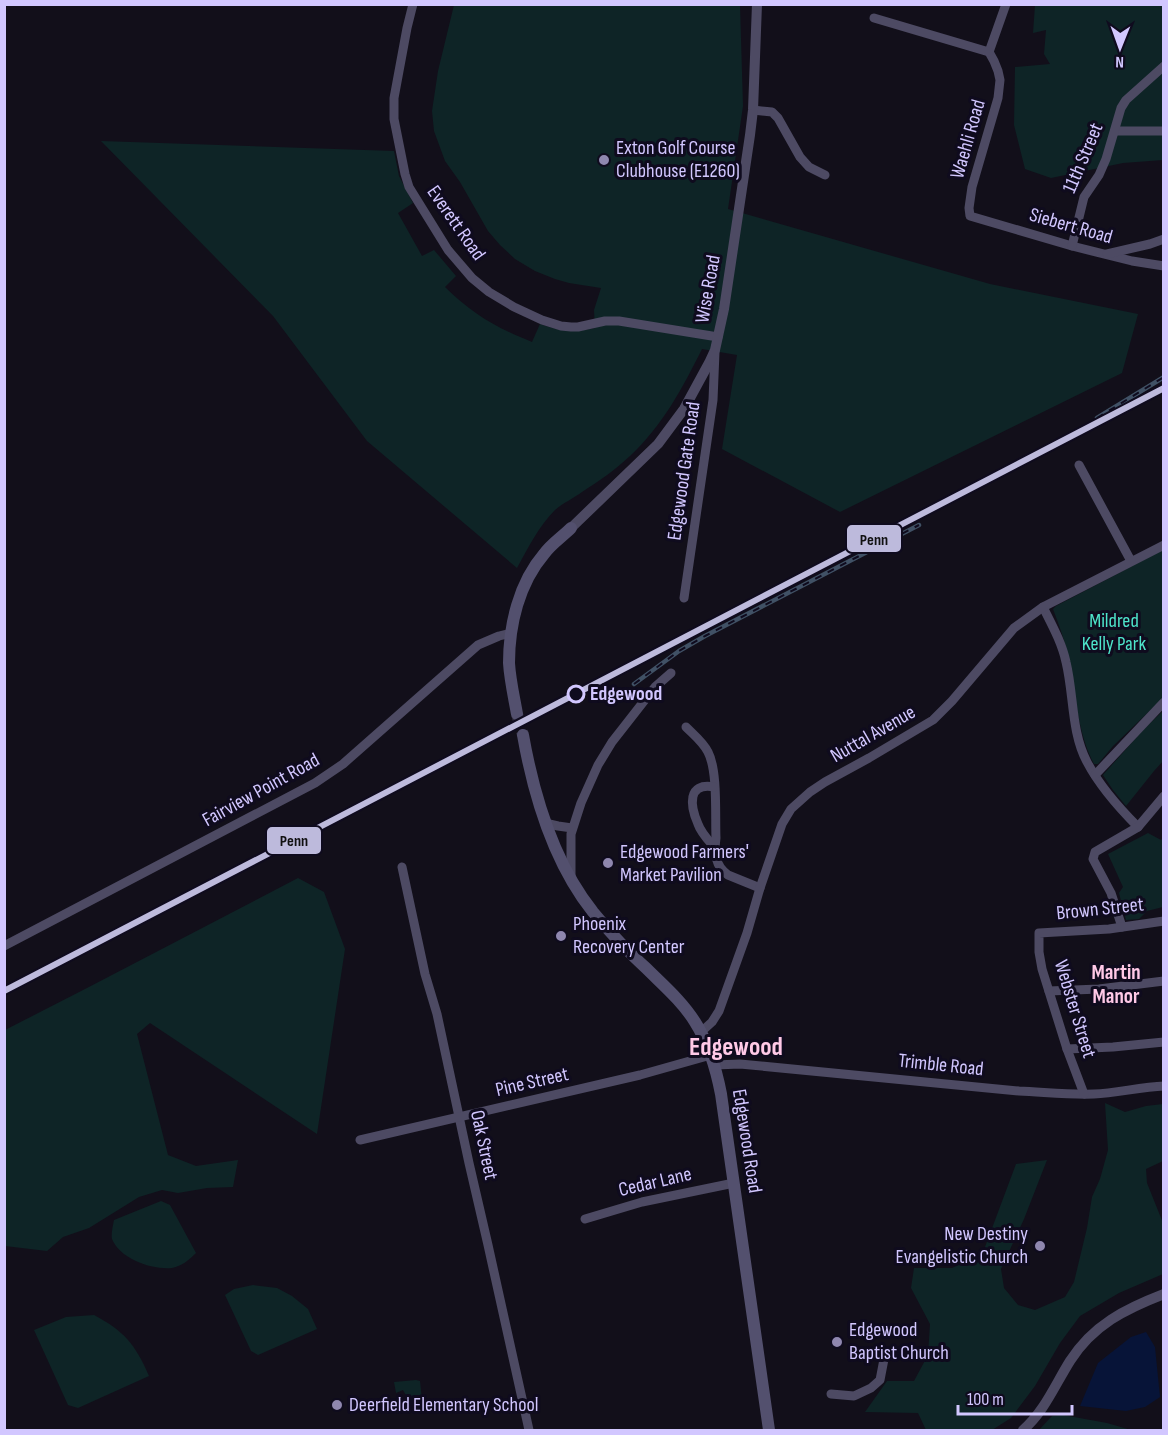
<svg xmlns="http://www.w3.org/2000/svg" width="1168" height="1435" font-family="'Sofia Sans Condensed',sans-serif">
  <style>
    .green { fill: #0e2426 }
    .water { fill: #071438 }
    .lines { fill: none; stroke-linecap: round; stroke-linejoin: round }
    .secondary-tunnel { stroke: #2f2b3c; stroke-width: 12; stroke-dasharray: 12 6; stroke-linecap: butt }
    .minor { stroke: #4d4a63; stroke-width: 9 }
    .tertiary { stroke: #4d4a63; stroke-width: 10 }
    .secondary { stroke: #53506e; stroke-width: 12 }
    .rail-casing { stroke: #405165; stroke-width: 4.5 }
    .rail { stroke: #0f0b1e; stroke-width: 2; stroke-dasharray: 7; stroke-linecap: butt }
    .rail-1-casing { stroke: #0f0b1e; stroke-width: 10 }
    .rail-1 { stroke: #bdbadc; stroke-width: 6 }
    .poi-dot { fill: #8f87af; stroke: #0f0b1e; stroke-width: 2 }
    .stop-dot { fill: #0f0b1e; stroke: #d2c7ff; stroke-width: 3 }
    .labels { text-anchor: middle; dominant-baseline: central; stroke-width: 6; stroke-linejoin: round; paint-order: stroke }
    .street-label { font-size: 20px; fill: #d2c7ff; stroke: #0f0b1e }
    .poi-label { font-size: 20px; fill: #d2c7ff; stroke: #0f0b1e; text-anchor: start }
    .park-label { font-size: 20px; fill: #4ee5cb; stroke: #0f0b1e }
    .stop-label { font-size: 20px; font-weight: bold; fill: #d2c7ff; stroke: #0f0b1e; text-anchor: start }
    .neighbourhood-label { font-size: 21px; font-weight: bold; fill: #ffc9e7; stroke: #0f0b1e }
    .district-label { font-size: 26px; font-weight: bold; fill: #ffc9e7; stroke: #0f0b1e }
    .line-badge { stroke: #0f0b1e; stroke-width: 2 }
    .pale-badge-label { font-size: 16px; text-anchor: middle; font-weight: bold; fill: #111 }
  </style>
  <rect width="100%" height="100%" fill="#120f1a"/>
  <!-- green -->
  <g class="green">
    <path d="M 454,5 L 740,5 L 743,106 L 728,209 L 990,284 L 1138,314 L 1122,373 L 840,512 L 722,449 L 737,355 L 702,349 C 682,389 663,425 630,456 C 615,470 599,481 582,492 C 574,498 563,503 555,510 C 539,526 528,548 517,568 L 367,441 L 273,316 L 101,141 L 394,151 L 399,176 L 413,203 L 398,213 L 422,256 L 434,250 L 456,276 L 445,287 C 472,314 497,328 532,342 L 540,324 C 564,332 571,333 595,328 L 594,310 L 601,288 L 569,283 L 555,279 L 535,271 L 515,259 L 500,245 L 488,231 L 460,182 L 445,161 L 434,131 L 432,111 L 438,71 Z"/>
    <polygon points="1035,5 1163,5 1163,160 1123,163 1051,178 1025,169 1014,125 1015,67 1050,64 1044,54 1046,30 1033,33"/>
    <path d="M 1163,550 L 1163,698 L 1113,746 L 1098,764 L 1094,764 C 1077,731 1076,695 1069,659 C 1065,641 1059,625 1053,609 L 1056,606 Z"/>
    <polygon points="1163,711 1163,761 1154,771 1126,806 1113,790 1103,775 1144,729"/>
    <polygon points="1148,833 1161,840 1163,838 1163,907 1147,911 1139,919 1126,920 1119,893 1123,887 1108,854"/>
    <polygon points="298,878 324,892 345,949 317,1134 150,1023 137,1034 168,1155 196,1166 238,1160 233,1187 207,1188 178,1193 162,1190 139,1197 89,1228 63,1237 47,1251 5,1246 5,1030 87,988"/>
    <polygon points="1105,1103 1125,1112 1146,1106 1163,1104 1163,1161 1146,1169 1147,1183 1163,1223 1163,1274 1119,1293 1080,1316 1060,1343 1035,1386 1011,1418 992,1430 926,1430 918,1413 865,1412 887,1381 914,1381 928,1355 930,1324 911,1288 914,1268 952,1268 982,1255 1016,1164 1047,1160 1024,1219 1001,1269 1004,1288 1018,1305 1035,1310 1065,1297 1074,1282 1087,1228 1092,1197 1100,1179 1108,1150"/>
    <path d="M 161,1201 L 170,1205 L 196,1253 C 189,1260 182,1266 172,1268 C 152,1270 120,1259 112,1239 C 111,1234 113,1225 114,1220 Z"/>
    <polygon points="253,1285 277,1288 292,1296 308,1309 317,1329 258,1355 251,1351 225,1295 234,1289"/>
    <path d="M 94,1315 C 124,1331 135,1344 149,1376 L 78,1408 L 68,1405 L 34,1330 L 66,1317 Z"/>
    <polygon points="416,1380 420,1381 422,1400 412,1406 403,1390 396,1393 394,1382"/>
    <polygon points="1063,1415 1107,1423 1131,1430 1039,1430 1052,1416"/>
  </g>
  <!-- water -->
  <polygon class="water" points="1146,1332 1155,1347 1160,1397 1145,1407 1126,1411 1080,1406 1098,1363 1131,1337"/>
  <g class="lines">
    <!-- secondary-tunnel -->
    <polyline class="secondary-tunnel" points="517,714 523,735"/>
    <!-- minor -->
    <g class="minor">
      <polyline points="413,4 407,28 394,98 394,119 405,174 409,187 448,250 472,278 489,292 514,307 542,320 561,326 571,327 578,327 605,321 619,321 718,337"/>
      <polyline points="1006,4 989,52 994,61 998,71 1000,80 998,98 972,187 969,208 970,216 1072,246 1132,261 1164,266"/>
      <polyline points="874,18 989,52"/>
      <polyline points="753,110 772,112 778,118 800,157 809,167 825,175"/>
      <polyline points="1115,131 1164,131"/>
      <polyline points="1072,246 1084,197 1099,175 1106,159 1121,108 1126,100 1164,66"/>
      <polyline points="1107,254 1150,244 1164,239"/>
      <polyline points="1079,465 1131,561"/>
      <polyline points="684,598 713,400 715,352"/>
      <path d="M 1043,607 C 1052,625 1062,643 1066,662 C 1074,695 1071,732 1087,762 C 1099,785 1120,809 1138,827"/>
      <path d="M 686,727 C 694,735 703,742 708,752 C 718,771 715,816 716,838 C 714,853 715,866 728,875 L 760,888"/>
      <polyline points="1095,775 1164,702"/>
      <path d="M 714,787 C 687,782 690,806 698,824 C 701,833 709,841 715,848"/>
      <polyline points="545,823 558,826 572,828"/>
      <polyline points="402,867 425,974 437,1014 469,1163 488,1245 529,1430"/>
      <polyline points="571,879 571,834 581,803 598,765 612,742 623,728 655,687 671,673"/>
      <polyline points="1122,927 1111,893 1093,859 1095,852 1138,827 1164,796"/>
      <polyline points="4,946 315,783 343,764 478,645 499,636 511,633"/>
      <polyline points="1049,991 1099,989 1164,981"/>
      <polyline points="701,1032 712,1022 719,1011 747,933 760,888 782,824 791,809 810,792 825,782 869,758 933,720 952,701 1014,628 1043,607 1164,545"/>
      <polyline points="1067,1049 1113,1047 1164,1042"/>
      <path d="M 715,1065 L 740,1064 L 1019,1091 C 1044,1092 1069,1095 1094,1094 C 1117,1093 1140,1087 1164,1086"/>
      <polyline points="1084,1094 1067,1049 1042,969 1039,952 1039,933 1109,929 1164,921"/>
      <polyline points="360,1140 640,1075 711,1055"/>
      <polyline points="585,1219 642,1202 734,1183"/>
      <polyline points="831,1394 854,1396 871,1388 880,1380 885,1354"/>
    </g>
    <!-- tertiary -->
    <g class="tertiary">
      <polyline points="571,528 658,444 684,409 709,363 715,350 724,309 750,135 753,110 757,4"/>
      <path d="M 1023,1430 C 1044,1412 1055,1385 1070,1361 C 1093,1325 1125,1309 1164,1294"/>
    </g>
    <!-- secondary -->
    <g class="secondary">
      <path d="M 517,714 C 514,697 510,680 509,663 C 509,625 519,583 544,554 C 551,544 562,537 571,528"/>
      <path d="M 523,735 C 534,797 553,862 593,912 C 609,931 627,951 646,968 C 663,985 682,1001 695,1022 C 709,1044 716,1068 721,1094 L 769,1430"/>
    </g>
    <defs>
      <g id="rail">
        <polyline points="1097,418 1164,377"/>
        <polyline points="634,684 679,651 705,636 919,525"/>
      </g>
    </defs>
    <!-- rail casing -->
    <use href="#rail" class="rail-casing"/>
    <!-- rail -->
    <use href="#rail" class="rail"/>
    <defs>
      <polyline id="rail-1" points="4,991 1164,388"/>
    </defs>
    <!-- rail-1 casing -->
    <use href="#rail-1" class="rail-1-casing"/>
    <!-- rail-1 -->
    <use href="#rail-1" class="rail-1"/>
  </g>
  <!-- markers -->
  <g class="poi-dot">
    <circle cx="604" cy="160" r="6"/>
    <circle cx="608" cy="863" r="6"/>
    <circle cx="561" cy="936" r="6"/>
    <circle cx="1040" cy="1246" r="6"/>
    <circle cx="837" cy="1342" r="6"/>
    <circle cx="337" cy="1405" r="6"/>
  </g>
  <circle class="stop-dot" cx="576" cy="694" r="8"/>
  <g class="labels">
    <!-- street labels -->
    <g class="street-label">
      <text transform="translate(968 139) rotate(-74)">Waehli Road</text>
      <text transform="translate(1083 158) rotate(-67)">11th Street</text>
      <text transform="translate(456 223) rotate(55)">Everett Road</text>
      <text transform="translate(1071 226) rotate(16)">Siebert Road</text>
      <text transform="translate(708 289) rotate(-80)">Wise Road</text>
      <text transform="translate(684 471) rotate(-82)">Edgewood Gate Road</text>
      <text transform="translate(873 734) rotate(-30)">Nuttal Avenue</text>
      <text transform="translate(261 790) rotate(-29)">Fairview Point Road</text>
      <text transform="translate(1100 909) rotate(-6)">Brown Street</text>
      <text transform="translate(1075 1009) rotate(73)">Webster Street</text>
      <text transform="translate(941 1065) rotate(6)">Trimble Road</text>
      <text transform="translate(532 1082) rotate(-13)">Pine Street</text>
      <text transform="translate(747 1141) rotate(81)">Edgewood Road</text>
      <text transform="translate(484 1145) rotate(78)">Oak Street</text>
      <text transform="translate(655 1182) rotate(-13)">Cedar Lane</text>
    </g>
    <!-- poi labels -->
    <g class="poi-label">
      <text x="616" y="148">Exton Golf Course<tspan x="616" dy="23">Clubhouse (E1260)</tspan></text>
      <text x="620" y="852">Edgewood Farmers'<tspan x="620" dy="23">Market Pavilion</tspan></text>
      <text x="573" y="924">Phoenix<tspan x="573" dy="23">Recovery Center</tspan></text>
      <text x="1028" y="1234" text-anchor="end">New Destiny<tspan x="1028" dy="23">Evangelistic Church</tspan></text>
      <text x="849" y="1330">Edgewood<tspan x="849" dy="23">Baptist Church</tspan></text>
      <text x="349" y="1405">Deerfield Elementary School</text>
    </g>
    <!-- park labels -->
    <g class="park-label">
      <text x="1114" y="621">Mildred<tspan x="1114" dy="23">Kelly Park</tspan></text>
    </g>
    <!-- stop labels -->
    <g class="stop-label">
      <text x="590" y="694">Edgewood</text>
    </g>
    <!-- neighbourhood labels -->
    <g class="neighbourhood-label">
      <text x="1116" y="972">Martin<tspan x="1116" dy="24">Manor</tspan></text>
    </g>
    <!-- district labels -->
    <g class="district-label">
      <text x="736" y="1047">Edgewood</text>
    </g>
  </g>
  <g class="line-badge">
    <rect x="846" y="524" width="56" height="29" rx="6" fill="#bdbadc"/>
    <rect x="266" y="826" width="56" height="29" rx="6" fill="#bdbadc"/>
  </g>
  <g class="pale-badge-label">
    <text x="874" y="545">Penn</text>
    <text x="294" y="846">Penn</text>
  </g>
  <!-- border -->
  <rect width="1168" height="1435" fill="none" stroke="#d2c7ff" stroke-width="12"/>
  <!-- north arrow -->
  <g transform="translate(1120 48) rotate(181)" stroke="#0f0b1e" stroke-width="4.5" paint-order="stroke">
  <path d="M0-4.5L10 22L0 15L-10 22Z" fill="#d2c7ff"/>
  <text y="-9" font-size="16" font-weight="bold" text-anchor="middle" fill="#d2c7ff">N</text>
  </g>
  <!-- scale -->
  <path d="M958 1405v9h114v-9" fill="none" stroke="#d2c7ff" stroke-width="3"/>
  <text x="967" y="1405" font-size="18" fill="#d2c7ff" stroke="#0f0b1e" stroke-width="4.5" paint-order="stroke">100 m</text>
</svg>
